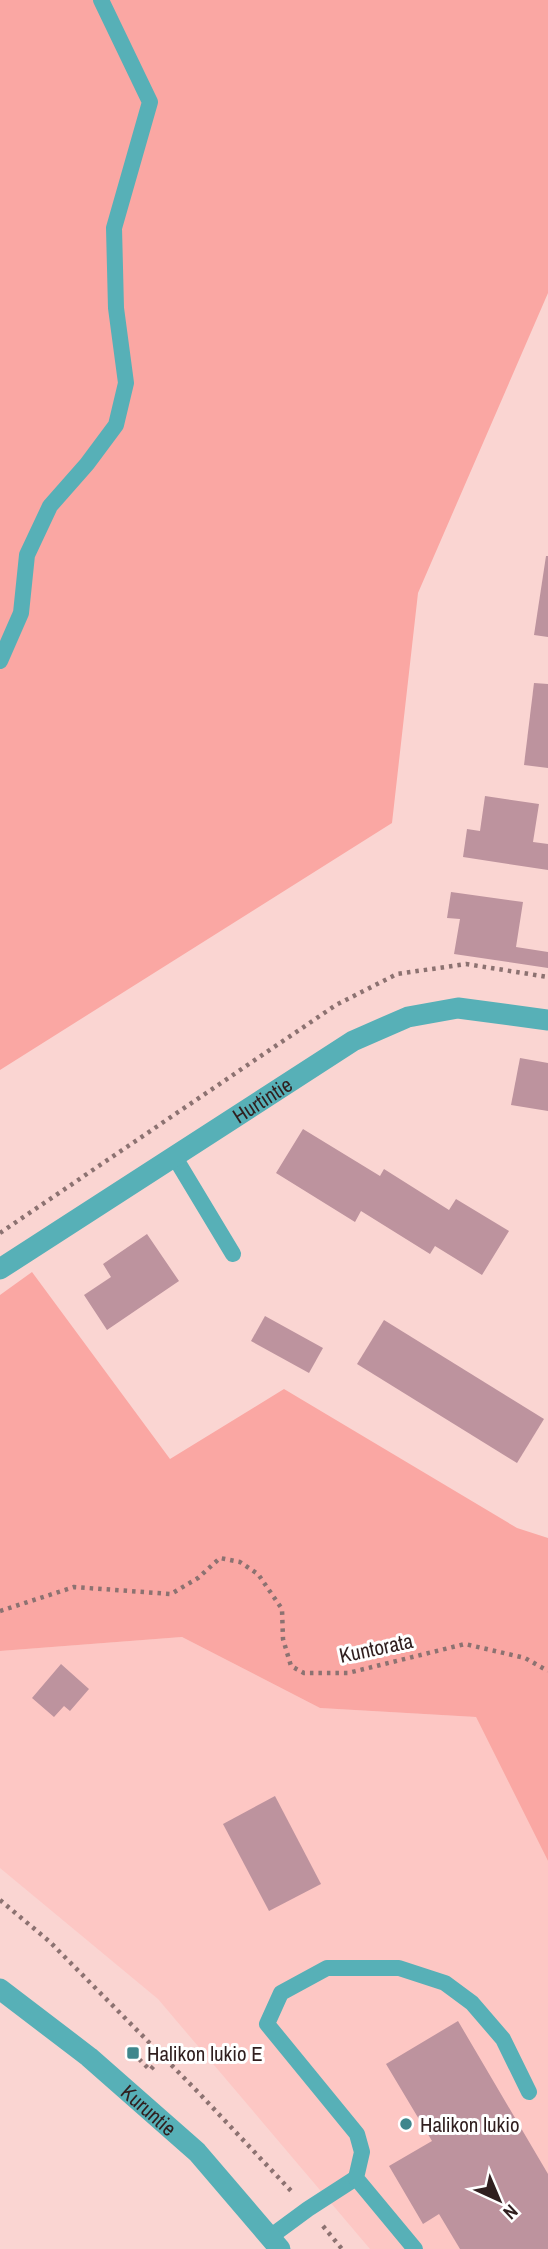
<svg xmlns="http://www.w3.org/2000/svg" width="548" height="2249" font-family="'Archivo Narrow',sans-serif">
  <style>
    .built { fill: #fdc7c4 }
    .green { fill: #faa7a3 }
    .building { fill: #bd939e }
    .lines { fill: none; stroke-linecap: round; stroke-linejoin: round }
    .path { stroke: #8c7271; stroke-width: 4.5; stroke-dasharray: 3.5 5; stroke-linecap: butt }
    .service { stroke: #57b0b7; stroke-width: 16 }
    .minor { stroke: #57b0b7; stroke-width: 21 }
    .tertiary { stroke: #57b0b7; stroke-width: 21 }
    .poi-dot { fill: #3e868c; stroke: #fff; stroke-width: 2.5 }
    .labels { text-anchor: middle; dominant-baseline: central; stroke-width: 6; stroke-linejoin: round; paint-order: stroke }
    .street-label { font-size: 21px; fill: #301f1f; stroke: #fff }
    .poi-label { font-size: 21px; fill: #301f1f; stroke: #fff; text-anchor: start }
  </style>
  <rect width="100%" height="100%" fill="#fad5d2"/>
  <!-- built -->
  <polygon class="built" points="182,1637 320,1708 476,1717 548,1861 548,2249 370,2249 158,1999 0,1868 0,1651"/>
  <!-- green -->
  <g class="green">
    <polygon points="0,0 548,0 548,293 418,593 392,823 0,1070"/>
    <polygon points="32,1272 170,1459 284,1389 517,1528 548,1538 548,1861 476,1717 320,1708 182,1637 0,1651 0,1295"/>
  </g>
  <!-- building -->
  <g class="building">
    <polygon points="546,556 548,556 548,637 534,635"/>
    <polygon points="534,683 548,684 548,768 524,765"/>
    <polygon points="485,796 539,804 533,842 548,844 548,870 463,857 467,829 480,831"/>
    <polygon points="451,892 523,902 516,947 548,952 548,968 454,954 460,919 447,918"/>
    <polygon points="520,1058 548,1063 548,1111 511,1105"/>
    <polygon points="303,1129 380,1176 384,1169 449,1210 456,1199 509,1231 482,1275 435,1246 430,1254 361,1211 355,1222 276,1173"/>
    <polygon points="147,1234 179,1281 107,1330 84,1295 111,1277 103,1264"/>
    <polygon points="265,1316 323,1348 309,1373 251,1341"/>
    <polygon points="384,1320 544,1419 517,1463 357,1364"/>
    <polygon points="61,1664 89,1689 70,1711 64,1706 54,1717 32,1698"/>
    <polygon points="275,1796 321,1884 269,1911 223,1824"/>
    <polygon points="458,2021 548,2174 548,2249 460,2249 439,2214 423,2224 389,2166 432,2141 386,2064"/>
  </g>
  <g class="lines">
    <!-- path -->
    <g class="path">
      <polyline points="0,1233 336,1005 397,974 466,964 548,977"/>
      <polyline points="0,1611 74,1587 171,1594 198,1578 220,1558 240,1562 258,1574 282,1609 283,1639 291,1666 304,1673 348,1673 465,1644 525,1658 548,1671"/>
      <polyline points="0,1900 50,1942 197,2091 294,2194"/>
      <polyline points="133,2053 150,2070 163,2056"/>
      <polyline points="323,2226 342,2249"/>
    </g>
    <!-- service -->
    <g class="service">
      <polyline points="0,661 21,613 27,555 50,506 87,464 116,425 126,383 116,308 114,228 150,102 101,0"/>
      <polyline points="174,1156 233,1254"/>
      <polyline points="270,2237 308,2209 356,2178"/>
      <polyline points="415,2249 356,2178 362,2152 357,2134 267,2024 281,1993 327,1968 399,1968 445,1983 472,2003 503,2039 529,2092"/>
    </g>
    <!-- minor -->
    <path class="minor" id="s1" d="M 0,1269 L 353,1041 L 408,1017 L 458,1008 L 548,1020"/>
    <!-- tertiary -->
    <path class="tertiary" id="s2" d="M 0,1989 L 89,2057 L 197,2152 L 280,2249"/>
  </g>
  <!-- markers -->
  <g class="poi-dot">
    <rect x="126" y="2046" width="14" height="14" rx="3.5"/>
    <circle cx="406" cy="2124" r="7"/>
  </g>
  <g class="labels">
    <!-- street labels -->
    <g class="street-label">
      <text stroke="none"><textPath href="#s1" startOffset="312">Hurtintie</textPath></text>
      <text transform="translate(376 1648) rotate(-12)">Kuntorata</text>
      <text stroke="none"><textPath href="#s2" startOffset="192">Kuruntie</textPath></text>
    </g>
    <!-- poi labels -->
    <g class="poi-label">
      <text x="147" y="2053">Halikon lukio E</text>
      <text x="420" y="2124">Halikon lukio</text>
    </g>
  </g>
  <!-- north arrow -->
  <g transform="translate(499 2200) rotate(136)" stroke="#ffffff" stroke-width="5" paint-order="stroke">
  <path d="M0-5L12 26L0 18L-12 26Z" fill="#301f1f"/>
  <text y="-10" font-size="19" font-weight="bold" text-anchor="middle" fill="#301f1f">N</text>
  </g>
</svg>
